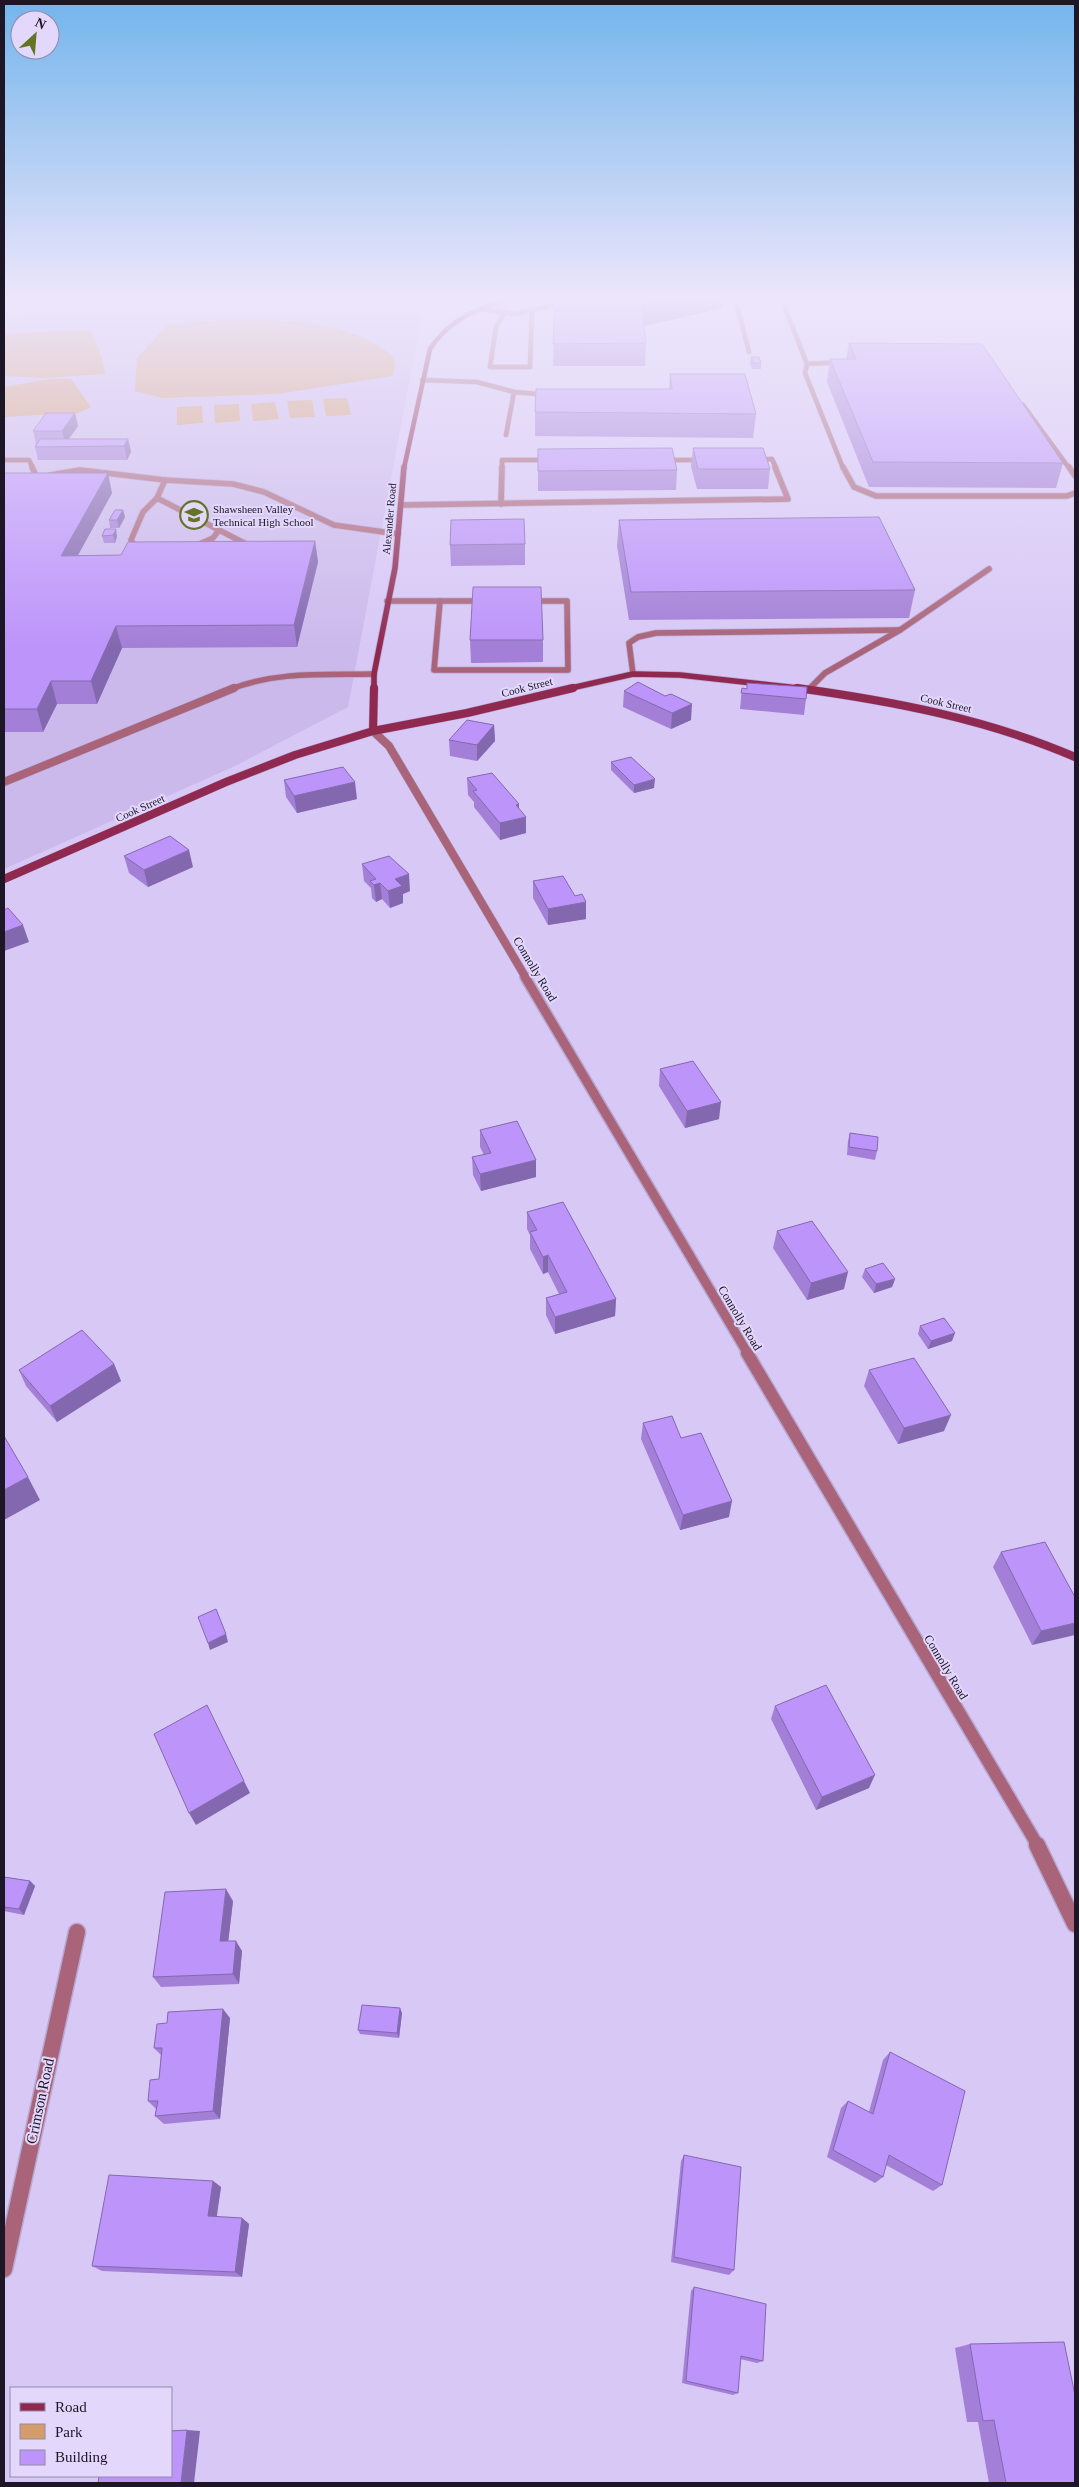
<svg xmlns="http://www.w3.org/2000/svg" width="1079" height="2487" font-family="'Times New Roman',serif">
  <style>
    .built { fill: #cbb9ec }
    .green { fill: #d49c6b }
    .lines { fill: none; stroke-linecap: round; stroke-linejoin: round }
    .lane-far2-casing { stroke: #b6a8d1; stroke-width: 5.5 }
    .lane-far1-casing { stroke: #b6a8d1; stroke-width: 7 }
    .lane-casing { stroke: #b6a8d1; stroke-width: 9 }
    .street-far3-casing { stroke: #b6a8d1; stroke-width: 9 }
    .street-far2-casing { stroke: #b6a8d1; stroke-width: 12 }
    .street-far1-casing { stroke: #b6a8d1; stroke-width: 15 }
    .street-casing { stroke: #b6a8d1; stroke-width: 19 }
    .secondary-far2-casing { stroke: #b6a8d1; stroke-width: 5.5 }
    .secondary-far1-casing { stroke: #b6a8d1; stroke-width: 7 }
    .secondary-casing { stroke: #b6a8d1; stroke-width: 9 }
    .lane-far2 { stroke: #aa6479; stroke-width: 4.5 }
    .lane-far1 { stroke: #aa6479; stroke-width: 5.5 }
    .lane { stroke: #aa6479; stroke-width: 8 }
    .street-far3 { stroke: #aa6479; stroke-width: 8 }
    .street-far2 { stroke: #aa6479; stroke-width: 9 }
    .street-far1 { stroke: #aa6479; stroke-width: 12 }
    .street { stroke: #aa6479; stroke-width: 16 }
    .secondary-far2 { stroke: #902950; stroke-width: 4.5 }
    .secondary-far1 { stroke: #902950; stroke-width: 5.5 }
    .secondary { stroke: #902950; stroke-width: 8 }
    .wall { fill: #a37fd7 }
    .shaded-wall { fill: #8468af }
    .building { fill: #bd94fa; stroke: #8468af }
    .labels { text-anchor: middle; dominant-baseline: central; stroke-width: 4; stroke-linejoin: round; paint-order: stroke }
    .far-poi-label { font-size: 11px; fill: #1c1626; stroke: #e3d7fc; text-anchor: start }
    .far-street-label { font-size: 11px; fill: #1c1626; stroke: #e3d7fc }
    .street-label { font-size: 12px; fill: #1c1626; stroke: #e3d7fc }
    .near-street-label { font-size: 15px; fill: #1c1626; stroke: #e3d7fc }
  </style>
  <rect width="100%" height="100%" fill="#d8c8f6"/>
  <!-- built -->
  <polygon class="built" points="4,298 425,298 348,707 235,766 4,869 4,318 22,315 4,303"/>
  <!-- green -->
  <g class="green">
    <path d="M 211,321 C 271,320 345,315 393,357 L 395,365 L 393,376 L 277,394 L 162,398 L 135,391 L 137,358 L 167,325 Z"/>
    <path d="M 76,330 L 90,331 C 99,345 102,358 105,374 L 43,378 L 4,376 L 4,334 Z"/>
    <polygon points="50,379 71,379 91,407 78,413 4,417 4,387"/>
    <polygon points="347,398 351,415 326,416 323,399"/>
    <polygon points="312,400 315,417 290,418 287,401"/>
    <polygon points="275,402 279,419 253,421 251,404"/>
    <polygon points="239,404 240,421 215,423 214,405"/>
    <polygon points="202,406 203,423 177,425 177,407"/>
  </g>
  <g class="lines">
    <defs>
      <g id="lane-far2">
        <polyline points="735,298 749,352"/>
        <polyline points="781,298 807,364 805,373 843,468"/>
        <polyline points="482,309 515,314 582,298"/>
        <polyline points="505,312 496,327 490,367 530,367 532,310"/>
        <polyline points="807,364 844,362"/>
        <polyline points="422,380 477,382 514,392 550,395"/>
        <polyline points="1023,405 1069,468"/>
        <polyline points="506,435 514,392"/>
        <polyline points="4,460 29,460 33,468"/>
        <polyline points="662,460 705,460"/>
        <polyline points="754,460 772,459 776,468"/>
        <polyline points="502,468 502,460 550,460"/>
      </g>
      <g id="lane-far1">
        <polyline points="32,467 37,478"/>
        <polyline points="843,467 854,487 876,496 1067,496 1075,493"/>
        <polyline points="1069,467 1075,476"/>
        <polyline points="50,475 80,470 165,480"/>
        <polyline points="157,498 165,480 233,484 264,492 334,525 398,534"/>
        <polyline points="501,504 502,467"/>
        <polyline points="402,505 788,499 775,467"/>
        <polyline points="195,546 213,538 219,530 252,547"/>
        <polyline points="143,548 134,545 131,540 143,512 157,498 219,530"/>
        <polyline points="387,601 484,601"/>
        <polyline points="440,601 434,670 568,670 567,601 528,601"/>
        <polyline points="633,674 629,643 638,637 656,633 900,630"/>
        <path d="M 231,689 C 277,671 325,675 374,674"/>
        <polyline points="809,689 825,673 900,630 989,569"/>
      </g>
      <polyline id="lane" points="4,782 234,688"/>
      <polyline id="street-far3" points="373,731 389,746 526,978"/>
      <polyline id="street-far2" points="525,977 748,1354"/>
      <polyline id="street-far1" points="747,1353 1038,1846"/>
      <g id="street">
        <polyline points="1037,1845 1075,1924"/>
        <polyline points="4,2269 77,1932"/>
      </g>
      <path id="secondary-far2" d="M 404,468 L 430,349 C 449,319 480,307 513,298"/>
      <g id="secondary-far1">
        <polyline points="374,689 374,674 395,568 404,467"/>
        <polyline points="567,689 633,674 680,675 807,689"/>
      </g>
      <g id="secondary">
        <path d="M 797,688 C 892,701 987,719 1075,757"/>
        <polyline points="373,731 374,688"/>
        <polyline points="4,879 226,782 295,755 373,731 467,713 573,688"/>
      </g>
    </defs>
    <!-- lane-far2 casing -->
    <use href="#lane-far2" class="lane-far2-casing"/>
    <!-- lane-far1 casing -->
    <use href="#lane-far1" class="lane-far1-casing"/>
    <!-- lane casing -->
    <use href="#lane" class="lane-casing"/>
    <!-- street-far3 casing -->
    <use href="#street-far3" class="street-far3-casing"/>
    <!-- street-far2 casing -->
    <use href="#street-far2" class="street-far2-casing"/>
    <!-- street-far1 casing -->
    <use href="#street-far1" class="street-far1-casing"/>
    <!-- street casing -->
    <use href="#street" class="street-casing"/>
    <!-- secondary-far2 casing -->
    <use href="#secondary-far2" class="secondary-far2-casing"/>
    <!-- secondary-far1 casing -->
    <use href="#secondary-far1" class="secondary-far1-casing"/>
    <!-- secondary casing -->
    <use href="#secondary" class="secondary-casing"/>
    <!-- lane-far2 -->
    <use href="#lane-far2" class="lane-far2"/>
    <!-- lane-far1 -->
    <use href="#lane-far1" class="lane-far1"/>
    <!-- lane -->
    <use href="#lane" class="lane"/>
    <!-- street-far3 -->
    <use href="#street-far3" class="street-far3"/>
    <!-- street-far2 -->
    <use href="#street-far2" class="street-far2"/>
    <!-- street-far1 -->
    <use href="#street-far1" class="street-far1"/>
    <!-- street -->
    <use href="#street" class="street"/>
    <!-- secondary-far2 -->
    <use href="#secondary-far2" class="secondary-far2"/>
    <!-- secondary-far1 -->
    <use href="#secondary-far1" class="secondary-far1"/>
    <!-- secondary -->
    <use href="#secondary" class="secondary"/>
  </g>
  <!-- wall -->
  <g class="wall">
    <polygon points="555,298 723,298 722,308 644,326 646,343 645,366 553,366"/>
    <polygon points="849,343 1063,463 1056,488 869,487 827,382 830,359 846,359"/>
    <polygon points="751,357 761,363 761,369 752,369 750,363"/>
    <polygon points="670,374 756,414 753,438 535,436 535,412 669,389"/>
    <polygon points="75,413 78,426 69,439 128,439 131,452 127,460 38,460 35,447 36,444 33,431"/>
    <polygon points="693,448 770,469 768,489 697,489 691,467"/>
    <polygon points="538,449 677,470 676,490 538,491"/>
    <polygon points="4,473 112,493 78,555 121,555 315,541 318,562 297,647 122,648 97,704 57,704 43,732 4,732"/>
    <polygon points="123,510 125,517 119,528 110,528 109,520"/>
    <polygon points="619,520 915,590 909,618 629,620 617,546"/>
    <polygon points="105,529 117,536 115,543 104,543 102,536"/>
    <polygon points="525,544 525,565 451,566 450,545"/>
    <polygon points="470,640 543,640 543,662 471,663"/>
    <polygon points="742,688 806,699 804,715 740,709"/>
    <polygon points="624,691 691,720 671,729 623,707"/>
    <polygon points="494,725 495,741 477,761 450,756 449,740"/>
    <polygon points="611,762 654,788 634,793 611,770"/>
    <polygon points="467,778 519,808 526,833 500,840 474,807 474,802 468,795"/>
    <polygon points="284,780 357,799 297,813 286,797"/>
    <polygon points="124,856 193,867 148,887 129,873"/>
    <polygon points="362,864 410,891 403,894 403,903 390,908 382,899 376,902 372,898 371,888 364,881"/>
    <polygon points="533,881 586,919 548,925 533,898"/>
    <polygon points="660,1069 719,1119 685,1128 659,1086"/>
    <polygon points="480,1130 536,1177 481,1191 473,1175 472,1157 484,1155 480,1147"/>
    <polygon points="850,1133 877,1151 875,1160 847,1155 848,1141"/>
    <polygon points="527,1212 616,1299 615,1316 555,1334 546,1315 546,1298 559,1294 548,1272 543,1274 530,1249 530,1235 527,1229"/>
    <polygon points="777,1231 844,1289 807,1300 773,1248"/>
    <polygon points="865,1269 895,1279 892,1287 874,1293 862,1277"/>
    <polygon points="920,1326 952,1341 928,1349 918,1334"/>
    <polygon points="114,1364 121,1381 57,1422 26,1386 19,1370"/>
    <polygon points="869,1370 944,1431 898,1444 864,1386"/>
    <polygon points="643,1423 681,1438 729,1517 680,1530 641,1439"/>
    <polygon points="1001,1552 1075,1597 1032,1645 993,1567"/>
    <polygon points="775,1706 869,1788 816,1810 771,1719"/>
    <polygon points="4,1877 30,1881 35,1886 24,1915 4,1911"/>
    <polygon points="233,1901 228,1941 242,1951 239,1984 161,1987 153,1977"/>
    <polygon points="402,2013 399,2038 360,2034 358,2030"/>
    <polygon points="230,2018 220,2119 164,2124 155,2116 156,2109 148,2101 159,2079 161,2055 154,2048"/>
    <polygon points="890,2052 942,2185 933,2191 886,2165 883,2177 875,2183 827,2157 841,2108 848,2101 869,2112 883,2060"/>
    <polygon points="684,2155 734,2270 729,2275 671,2262 681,2161"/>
    <polygon points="213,2181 221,2187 216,2217 242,2218 249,2224 242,2277 102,2271 92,2266"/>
    <polygon points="694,2287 763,2361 757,2363 740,2359 738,2393 733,2395 682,2383 691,2291"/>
    <polygon points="970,2344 1075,2483 989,2483 978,2422 967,2422 955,2348"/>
  </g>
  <!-- shaded-wall -->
  <g class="shaded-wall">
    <polygon points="672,298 723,298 722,308 640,327 641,305"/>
    <polygon points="75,413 78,426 65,444 62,431"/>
    <polygon points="128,439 131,452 127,460 124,446"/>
    <polygon points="108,473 112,493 66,577 61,556"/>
    <polygon points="123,510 125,517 119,528 117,520"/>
    <polygon points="116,529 117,536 115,543 113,535"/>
    <polygon points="315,541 318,562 297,647 294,625"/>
    <polygon points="116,626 122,648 97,704 91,681"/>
    <polygon points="51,681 57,704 43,732 37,709"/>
    <polygon points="692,704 691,720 671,729 672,713"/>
    <polygon points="494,725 495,741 477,761 477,745"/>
    <polygon points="655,779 654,788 634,793 634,785"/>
    <polygon points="355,782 357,799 297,813 294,796"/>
    <polygon points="519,804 519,818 526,817 526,833 500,840 500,823 516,805"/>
    <polygon points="189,850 193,867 148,887 144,870"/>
    <polygon points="409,874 410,891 403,894 403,903 390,908 388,891 395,879"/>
    <polygon points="380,883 382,899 376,902 374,885"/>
    <polygon points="586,902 586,919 548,925 548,909"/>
    <polygon points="23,925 29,942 4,951 4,932"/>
    <polygon points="721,1102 719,1119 685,1128 687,1111"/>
    <polygon points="536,1160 536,1177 481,1191 480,1174"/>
    <polygon points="548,1255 548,1272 543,1274 543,1257"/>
    <polygon points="848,1272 844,1289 807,1300 811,1283"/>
    <polygon points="895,1279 892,1287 874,1293 876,1284"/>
    <polygon points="616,1299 615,1316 555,1334 555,1317"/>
    <polygon points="955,1333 952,1341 928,1349 931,1341"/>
    <polygon points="114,1364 121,1381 57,1422 50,1406"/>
    <polygon points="951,1415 944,1431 898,1444 904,1428"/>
    <polygon points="28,1477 40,1500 4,1520 4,1490"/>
    <polygon points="732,1501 729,1517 680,1530 683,1515"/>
    <polygon points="1075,1623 1075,1635 1032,1645 1041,1631"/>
    <polygon points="226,1634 228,1642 210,1650 208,1643"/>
    <polygon points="875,1775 869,1788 816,1810 822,1797"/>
    <polygon points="244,1781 250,1793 196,1825 189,1813"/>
    <polygon points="30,1881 35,1886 24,1915 19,1909"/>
    <polygon points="226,1889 233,1901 227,1952 220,1941"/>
    <polygon points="236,1941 242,1951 239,1984 233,1974"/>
    <polygon points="400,2008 402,2013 399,2038 397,2033"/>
    <polygon points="223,2009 230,2018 220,2119 213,2111"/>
    <polygon points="213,2181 221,2187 216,2222 208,2216"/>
    <polygon points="242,2218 249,2224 242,2277 235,2272"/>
    <polygon points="187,2430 200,2431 194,2483 181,2483"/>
  </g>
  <!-- building -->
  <g class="building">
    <polygon points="555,298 672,298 641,305 646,343 553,344"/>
    <polygon points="849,343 982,344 1063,463 873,462 830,359 856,359"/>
    <polygon points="751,357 759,357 761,363 753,363"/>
    <polygon points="670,374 745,374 756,414 535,412 536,389 672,389"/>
    <polygon points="46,413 75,413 62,431 33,431"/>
    <polygon points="40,439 128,439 124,446 35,447"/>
    <polygon points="672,448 677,470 538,471 538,449"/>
    <polygon points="693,448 763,448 770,469 698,469"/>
    <polygon points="4,473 108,473 61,556 121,555 128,542 315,541 294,625 116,626 91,681 51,681 37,709 4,709"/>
    <polygon points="115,510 123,510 117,520 109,520"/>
    <polygon points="879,517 915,590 631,592 619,520"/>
    <polygon points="524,519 525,544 450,545 451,520"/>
    <polygon points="105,529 116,529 113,535 102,536"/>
    <polygon points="473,587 541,587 543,640 470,640"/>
    <polygon points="638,682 665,696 671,694 692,704 672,713 624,691"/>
    <polygon points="747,683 807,687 806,699 741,693 742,688 747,689"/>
    <polygon points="467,720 494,725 477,745 449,740"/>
    <polygon points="631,757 655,779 634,785 611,762"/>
    <polygon points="343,767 355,782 294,796 284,780"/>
    <polygon points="492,773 519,804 516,805 526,817 500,823 473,791 477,790 467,778"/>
    <polygon points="170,836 189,850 144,870 124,856"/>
    <polygon points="389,856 409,874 395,879 402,886 388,891 380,883 374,885 370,881 376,879 362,864"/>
    <polygon points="563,876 575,896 582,894 586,902 548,909 533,881"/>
    <polygon points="8,908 23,925 4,932 4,910"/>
    <polygon points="693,1061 721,1102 687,1111 660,1069"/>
    <polygon points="517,1121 536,1160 480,1174 472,1157 491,1153 480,1130"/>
    <polygon points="850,1133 878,1137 877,1151 849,1147"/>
    <polygon points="563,1202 616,1299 555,1317 546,1298 567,1292 548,1255 543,1257 530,1232 537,1230 527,1212"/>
    <polygon points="812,1221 848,1272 811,1283 777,1231"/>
    <polygon points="883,1263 895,1279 876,1284 865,1269"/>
    <polygon points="944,1318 955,1333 931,1341 920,1326"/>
    <polygon points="82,1330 114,1364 50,1406 19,1370"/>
    <polygon points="914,1358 951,1415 904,1428 869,1370"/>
    <polygon points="672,1416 681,1438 701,1433 732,1501 683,1515 643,1423"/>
    <polygon points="4,1436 28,1477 4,1490"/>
    <polygon points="1045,1542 1075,1597 1075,1623 1041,1631 1001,1552"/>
    <polygon points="216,1609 226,1634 208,1643 198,1617"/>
    <polygon points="826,1685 875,1775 822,1797 775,1706"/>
    <polygon points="207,1705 244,1781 189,1813 154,1734"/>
    <polygon points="4,1877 30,1881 19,1909 4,1907"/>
    <polygon points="226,1889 220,1941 236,1941 233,1974 153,1977 165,1892"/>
    <polygon points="362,2005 400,2008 397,2033 358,2030"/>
    <polygon points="223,2009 213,2111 155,2116 158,2101 148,2101 150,2080 159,2079 162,2048 154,2048 157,2024 167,2023 168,2012"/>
    <polygon points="890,2052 965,2091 942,2185 889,2155 883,2177 833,2150 848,2101 873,2114"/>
    <polygon points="684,2155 741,2167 734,2270 674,2257"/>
    <polygon points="109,2175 213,2181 208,2216 242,2218 235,2272 92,2266"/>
    <polygon points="694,2287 766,2304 763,2361 741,2356 738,2393 686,2381"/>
    <polygon points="1064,2342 1075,2395 1075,2483 1006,2483 994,2420 983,2421 970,2344"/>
    <polygon points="187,2430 181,2483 98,2483 99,2476 171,2476 171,2431"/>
  </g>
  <!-- sky -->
  <linearGradient id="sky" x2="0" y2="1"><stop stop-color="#73b5ec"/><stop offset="0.46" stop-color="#ede6fb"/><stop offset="1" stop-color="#ede6fb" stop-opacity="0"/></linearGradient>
  <rect width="1079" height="647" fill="url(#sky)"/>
  <!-- icons -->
  <defs>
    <symbol id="school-ring" viewBox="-11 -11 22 22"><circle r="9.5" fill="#e3d7fc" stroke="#637524" stroke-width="1.5"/><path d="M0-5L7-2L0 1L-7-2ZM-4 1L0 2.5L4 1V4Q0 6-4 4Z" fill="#637524"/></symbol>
  </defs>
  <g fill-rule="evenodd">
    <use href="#school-ring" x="178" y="499" width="32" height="32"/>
  </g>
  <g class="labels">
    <!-- far-poi labels -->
    <g class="far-poi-label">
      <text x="213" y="509">Shawsheen Valley<tspan x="213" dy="13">Technical High School</tspan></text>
    </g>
    <!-- far-street labels -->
    <g class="far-street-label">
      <text transform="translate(389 519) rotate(-85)">Alexander Road</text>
      <text transform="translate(527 687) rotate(-14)">Cook Street</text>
      <text transform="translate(946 703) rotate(13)">Cook Street</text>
      <text transform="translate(140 808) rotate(-24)">Cook Street</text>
    </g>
    <!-- street labels -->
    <g class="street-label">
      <text transform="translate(535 969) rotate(59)">Connolly Road</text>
      <text transform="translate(740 1318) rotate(59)">Connolly Road</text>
      <text transform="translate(946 1667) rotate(59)">Connolly Road</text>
    </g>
    <!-- near-street labels -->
    <g class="near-street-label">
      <text transform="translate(40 2101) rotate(-78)">Crimson Road</text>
    </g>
  </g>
  <!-- border -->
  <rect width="1079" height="2487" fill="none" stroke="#1c1626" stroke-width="10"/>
  <!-- legend -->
  <rect x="10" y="2387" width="162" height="90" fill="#e3d7fc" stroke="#938aa6"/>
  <rect x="20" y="2403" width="25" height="8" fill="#902950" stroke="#938aa6"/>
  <text x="55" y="2412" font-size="15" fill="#1c1626">Road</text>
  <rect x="20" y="2424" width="25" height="15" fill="#d49c6b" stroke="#938aa6"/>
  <text x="55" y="2437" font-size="15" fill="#1c1626">Park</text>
  <rect x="20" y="2450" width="25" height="15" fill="#bd94fa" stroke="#938aa6"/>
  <text x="55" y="2462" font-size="15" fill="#1c1626">Building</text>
  <!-- north arrow -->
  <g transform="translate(35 35) rotate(26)"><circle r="24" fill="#e3d7fc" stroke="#938aa6"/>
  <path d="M0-4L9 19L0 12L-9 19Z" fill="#637524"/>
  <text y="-8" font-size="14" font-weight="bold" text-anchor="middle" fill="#1c1626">N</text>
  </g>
</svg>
